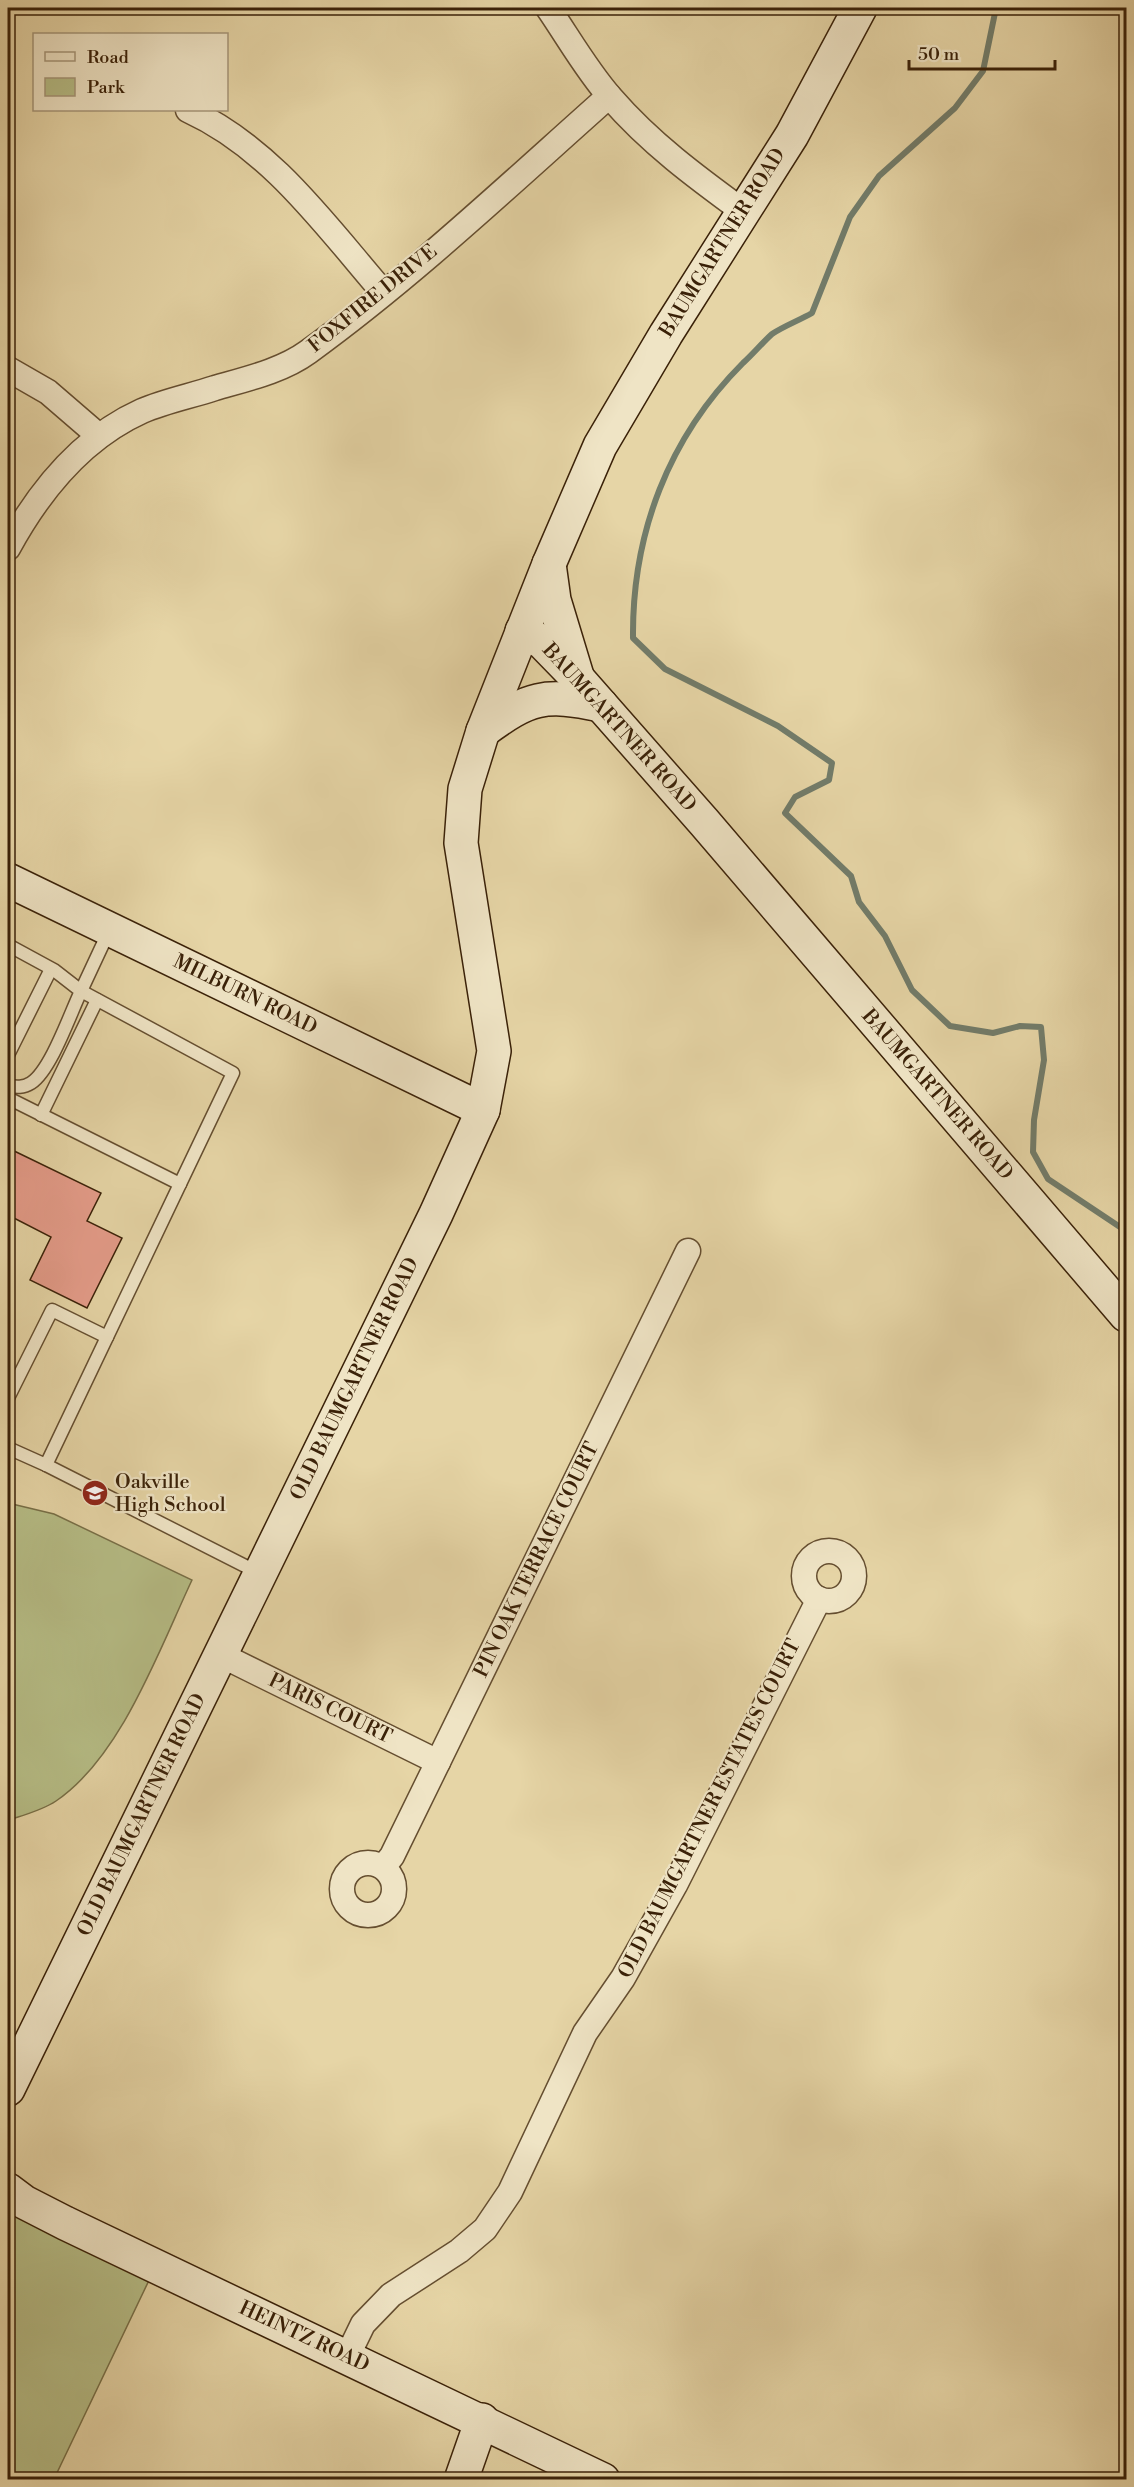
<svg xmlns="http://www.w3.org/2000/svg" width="1134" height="2487" font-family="'Libre Bodoni',serif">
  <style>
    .green { fill: #b6bd86; stroke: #786f47; stroke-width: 1.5 }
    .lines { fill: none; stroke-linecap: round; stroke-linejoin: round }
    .stream { stroke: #727c6a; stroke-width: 6 }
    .building { fill: #e59c8a; stroke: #3a2108; stroke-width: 1.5 }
    .lane-casing { stroke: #654e30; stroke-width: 15 }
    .street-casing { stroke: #654e30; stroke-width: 27 }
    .secondary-casing { stroke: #3a2108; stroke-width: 36 }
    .lane { stroke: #efe4c5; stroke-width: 12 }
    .street { stroke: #efe4c5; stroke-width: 24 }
    .secondary { stroke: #efe4c5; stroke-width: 33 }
    .labels { text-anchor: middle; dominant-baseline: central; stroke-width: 4.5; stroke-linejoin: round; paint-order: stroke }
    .street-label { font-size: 20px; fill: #3a2108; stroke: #efe4c5 }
    .poi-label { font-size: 20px; fill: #3a2108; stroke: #efe4c5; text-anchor: start }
  </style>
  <rect width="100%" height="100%" fill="#e6d5a6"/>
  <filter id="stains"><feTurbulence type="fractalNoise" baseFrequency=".00333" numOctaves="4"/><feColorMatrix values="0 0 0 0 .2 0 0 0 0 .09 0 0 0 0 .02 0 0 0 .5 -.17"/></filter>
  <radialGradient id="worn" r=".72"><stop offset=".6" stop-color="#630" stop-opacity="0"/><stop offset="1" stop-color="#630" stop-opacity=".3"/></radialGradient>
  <!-- green -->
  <g class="green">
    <path d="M 8,1503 L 54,1514 L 192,1580 C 159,1650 121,1757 56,1801 C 43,1810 24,1815 9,1820 Z"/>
    <polygon points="8,2203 152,2274 54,2479 8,2479"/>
  </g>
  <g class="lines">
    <!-- stream -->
    <path class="stream" d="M 996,8 L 983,71 L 955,108 L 879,176 L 850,217 L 812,313 C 800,320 784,326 772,334 C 762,343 753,354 743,363 C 668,438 632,534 633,638 L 665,669 L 778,726 L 832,763 L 829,780 L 795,797 L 785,813 L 851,876 L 859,902 L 885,936 L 912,990 L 950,1026 L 993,1033 L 1020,1026 L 1041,1027 L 1044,1060 L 1034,1120 L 1033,1152 L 1048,1179 L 1126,1231"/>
  </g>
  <!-- building -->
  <polygon class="building" points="8,1148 101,1193 87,1221 122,1238 87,1308 30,1280 51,1237 8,1215"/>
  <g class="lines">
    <defs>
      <g id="lane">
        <path d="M 8,945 L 54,970 L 81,991 C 70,1014 51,1070 31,1083 C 23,1088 16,1087 8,1086"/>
        <polyline points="8,1055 51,969"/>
        <polyline points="8,1098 180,1184 233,1073 81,991 109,931"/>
        <polyline points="41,1115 97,1000"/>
        <polyline points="8,1398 52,1310 107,1337"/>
        <polyline points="8,1448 46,1465 259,1573"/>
        <polyline points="46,1465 180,1184"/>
      </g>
      <g id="street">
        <path d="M 548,8 C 568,37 587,71 611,98 C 650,143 696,177 744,212"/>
        <path d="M 188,110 C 271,148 325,225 383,292"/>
        <polyline points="8,369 48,392 99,436"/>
        <path d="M 8,548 C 38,493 82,438 142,411 C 165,401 191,396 215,388 C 246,379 282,371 308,352 C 414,275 511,183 609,96"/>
        <circle cx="829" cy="1576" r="25"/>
        <polyline points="221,1655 438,1762"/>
        <circle cx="368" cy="1889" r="26"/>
        <polyline points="384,1866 392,1856 688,1251"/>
        <polyline points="347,2357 363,2324 391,2295 459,2251 485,2229 510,2192 585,2033 623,1978 675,1885 819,1599"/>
      </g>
      <g id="secondary">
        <polyline points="549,564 554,600 577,676"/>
        <polyline points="522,631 542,642 579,680 704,822 1126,1315"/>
        <path d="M 483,731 C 529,697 544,693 601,705"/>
        <polyline points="8,880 483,1110"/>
        <polyline points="8,2089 436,1214 483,1110 494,1051 461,843 465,789 483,731 549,564 600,446 666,334 792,135 860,8"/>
        <polyline points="8,2190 24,2202 65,2223 603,2480"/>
        <polyline points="461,2480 482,2420"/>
      </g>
    </defs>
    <!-- lane casing -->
    <use href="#lane" class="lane-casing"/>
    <!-- street casing -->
    <use href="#street" class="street-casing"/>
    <!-- secondary casing -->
    <use href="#secondary" class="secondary-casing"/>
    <!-- lane -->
    <use href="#lane" class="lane"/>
    <!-- street -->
    <use href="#street" class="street"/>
    <!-- secondary -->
    <use href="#secondary" class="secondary"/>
  </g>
  <!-- icons -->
  <defs>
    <symbol id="school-disc" viewBox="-11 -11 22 22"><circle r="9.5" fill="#8f2418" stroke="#efe4c5"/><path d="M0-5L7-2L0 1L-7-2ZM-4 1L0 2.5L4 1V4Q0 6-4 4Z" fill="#fff"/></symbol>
  </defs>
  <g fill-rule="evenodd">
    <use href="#school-disc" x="80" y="1478" width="30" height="30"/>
  </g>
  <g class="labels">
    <!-- street labels -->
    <g class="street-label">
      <text transform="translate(723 243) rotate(-58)">BAUMGARTNER ROAD</text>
      <text transform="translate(373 299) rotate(-39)">FOXFIRE DRIVE</text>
      <text transform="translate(619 728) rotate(48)">BAUMGARTNER ROAD</text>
      <text transform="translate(245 995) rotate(26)">MILBURN ROAD</text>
      <text transform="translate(937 1095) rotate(49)">BAUMGARTNER ROAD</text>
      <text transform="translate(355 1379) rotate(-64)">OLD BAUMGARTNER ROAD</text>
      <text transform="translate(537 1560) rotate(-64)">PIN OAK TERRACE COURT</text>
      <text transform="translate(330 1709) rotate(26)">PARIS COURT</text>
      <text transform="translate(710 1809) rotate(-63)">OLD BAUMGARTNER ESTATES COURT</text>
      <text transform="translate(142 1815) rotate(-64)">OLD BAUMGARTNER ROAD</text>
      <text transform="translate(304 2337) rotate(25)">HEINTZ ROAD</text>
    </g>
    <!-- poi labels -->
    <g class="poi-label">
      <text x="115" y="1482">Oakville<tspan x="115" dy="23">High School</tspan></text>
    </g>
  </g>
  <!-- margin -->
  <rect width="1134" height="2487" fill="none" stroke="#e6d5a6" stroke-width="30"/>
  <rect x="9" y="9" width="1116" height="2469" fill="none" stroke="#3a2108" stroke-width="3"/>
  <rect x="15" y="15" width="1104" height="2457" fill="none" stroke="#3a2108" stroke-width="1.5"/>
  <!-- legend -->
  <rect x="33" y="33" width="195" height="78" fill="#efe4c5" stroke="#a79679" stroke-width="1.5"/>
  <rect x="45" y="52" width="30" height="9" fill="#efe4c5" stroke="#a79679" stroke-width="1.5"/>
  <text x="87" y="63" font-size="18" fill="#3a2108">Road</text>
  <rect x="45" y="78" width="30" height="18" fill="#b6bd86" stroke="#a79679" stroke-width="1.5"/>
  <text x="87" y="93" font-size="18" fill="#3a2108">Park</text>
  <!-- scale -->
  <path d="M909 60v9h146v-9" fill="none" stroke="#3a2108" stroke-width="3"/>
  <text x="918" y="60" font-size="18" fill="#3a2108" stroke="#efe4c5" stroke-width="4.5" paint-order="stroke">50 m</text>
  <rect width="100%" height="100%" filter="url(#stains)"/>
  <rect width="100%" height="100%" fill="url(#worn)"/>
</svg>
